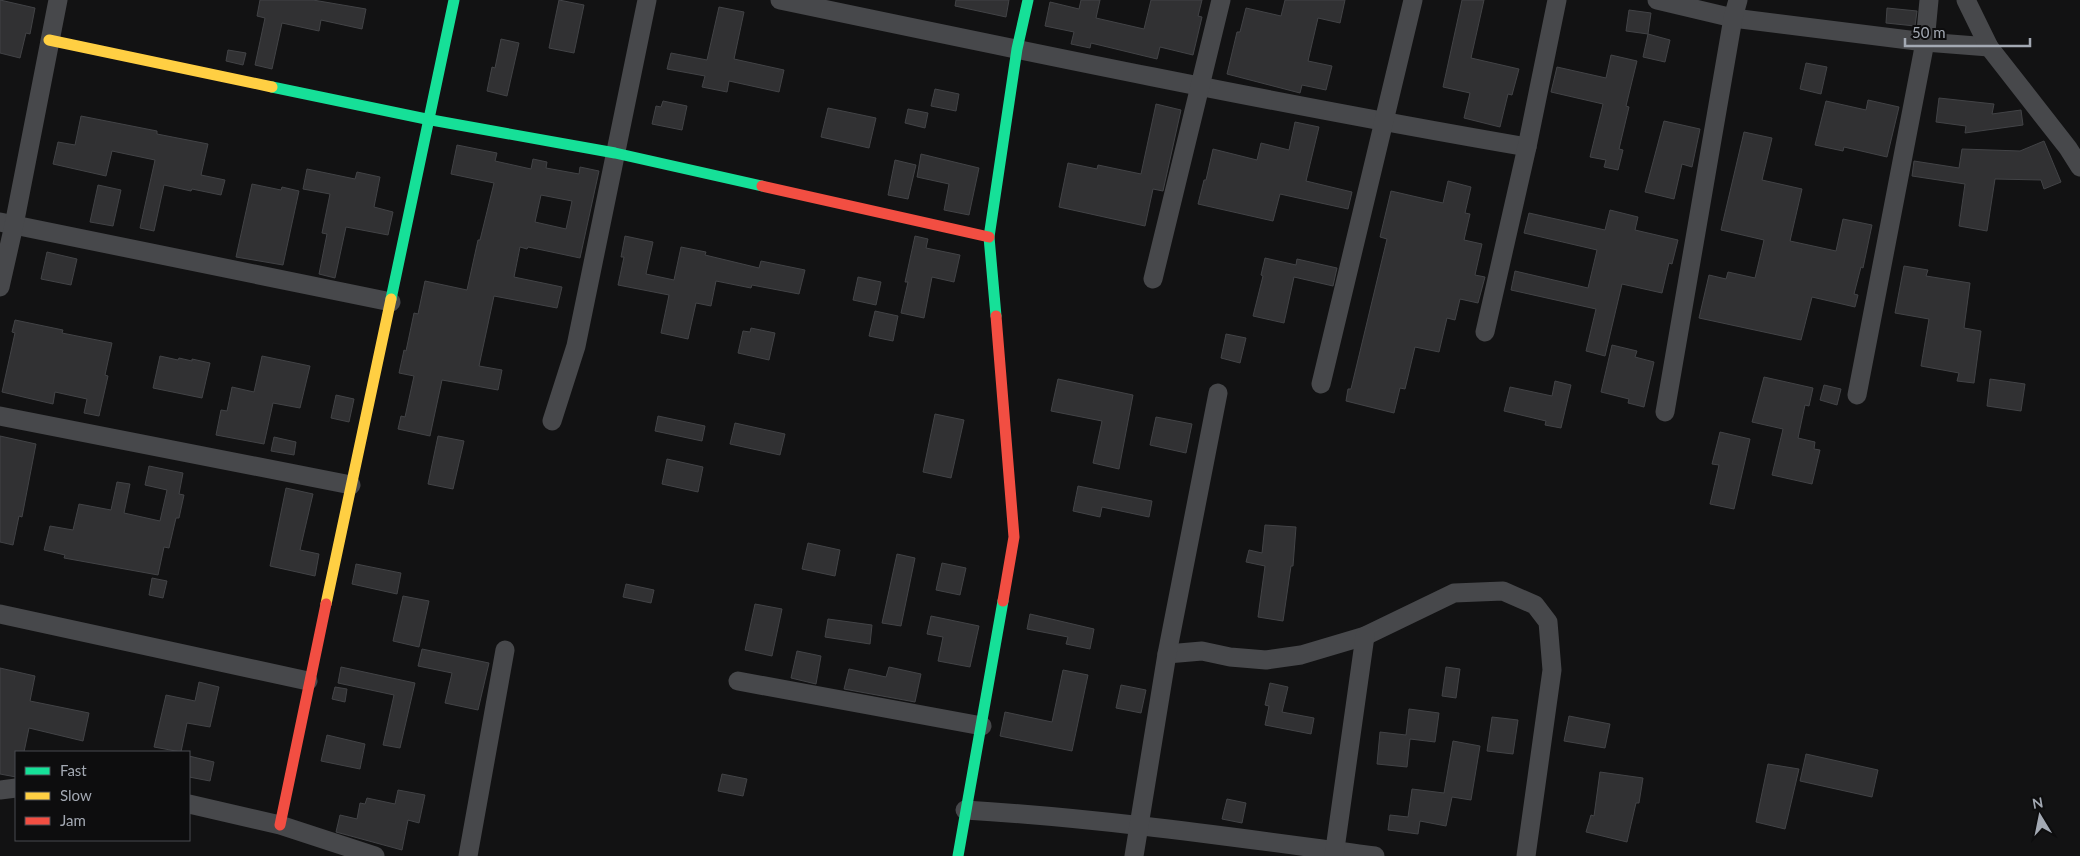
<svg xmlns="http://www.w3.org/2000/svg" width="2080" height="856" font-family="Lato,sans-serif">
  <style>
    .building { fill: #313133; stroke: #424346; fill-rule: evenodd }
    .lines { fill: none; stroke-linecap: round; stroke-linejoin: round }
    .street { stroke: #47484b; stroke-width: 19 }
    .fast { stroke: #16e098; stroke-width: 11 }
    .slow { stroke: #ffcf43; stroke-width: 11 }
    .jam { stroke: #f24e42; stroke-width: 11 }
  </style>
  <rect width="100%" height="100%" fill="#121213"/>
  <!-- building -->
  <g class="building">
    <polygon points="0,0 35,8 30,34 26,33 20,58 0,53"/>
    <polygon points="260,0 313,0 366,9 362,29 321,20 319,31 282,23 272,69 255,65 265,18 257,16"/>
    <polygon points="559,0 584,5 574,53 549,48"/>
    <polygon points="956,0 1009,0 1006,17 955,6"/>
    <polygon points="1081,0 1100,0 1096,18 1144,29 1151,0 1202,0 1198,16 1202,17 1193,55 1160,47 1157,59 1091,43 1090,48 1071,44 1074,32 1045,26 1050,2 1079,9"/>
    <polygon points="1285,0 1345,0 1340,23 1318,18 1308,61 1332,66 1326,90 1302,85 1300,93 1227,74 1237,32 1240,32 1246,8 1281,16"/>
    <polygon points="1462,0 1484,0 1471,58 1519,69 1512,95 1508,94 1500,127 1464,118 1470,93 1443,87"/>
    <polygon points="719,7 744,12 734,59 784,70 779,92 729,81 727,92 702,87 705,76 667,69 671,53 707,60"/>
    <polygon points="1887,8 1917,11 1915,26 1886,23"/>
    <polygon points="1629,10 1651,13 1648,34 1626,31"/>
    <polygon points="1648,34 1670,40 1665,62 1643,57"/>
    <polygon points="501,39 519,43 507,96 487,91 492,67 495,68"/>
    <polygon points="228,50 246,53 243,65 226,61"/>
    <polygon points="1611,55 1637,61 1626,106 1629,107 1619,149 1623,150 1618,170 1604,167 1606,160 1590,157 1603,104 1551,92 1557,67 1606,78"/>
    <polygon points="1806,63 1827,67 1821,94 1800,89"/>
    <polygon points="935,89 959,94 956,111 931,106"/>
    <polygon points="1939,98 1994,104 1992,114 2021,110 2023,125 1965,133 1966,126 1936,122"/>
    <polygon points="1868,100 1899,107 1887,157 1844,147 1843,151 1815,145 1826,101 1866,110"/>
    <polygon points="663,101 687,106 682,130 652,124 656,106 661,107"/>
    <polygon points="1156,104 1181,110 1163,191 1153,189 1145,226 1059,207 1068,163 1097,169 1098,165 1141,174"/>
    <polygon points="828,108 876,118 869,148 821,137"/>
    <polygon points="908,109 928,113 925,128 905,123"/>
    <polygon points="81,116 157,131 157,134 208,144 201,175 225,180 221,195 192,189 191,191 164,185 154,231 140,228 155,160 112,151 106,176 53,164 58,142 75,145"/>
    <polygon points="1664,121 1700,129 1692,167 1682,164 1674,199 1645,192"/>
    <polygon points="1295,122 1319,127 1306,181 1352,192 1348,209 1280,194 1273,221 1198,204 1204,180 1206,180 1213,149 1257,160 1261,143 1289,150"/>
    <polygon points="1744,132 1772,138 1762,180 1802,189 1790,241 1836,251 1843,219 1872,225 1863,268 1861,267 1854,294 1858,295 1855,307 1812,297 1801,340 1699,318 1709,275 1726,279 1728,272 1755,278 1764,240 1721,230"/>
    <polygon points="2044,141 2061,182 2044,189 2041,180 1995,179 1987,231 1959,226 1965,184 1912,176 1914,161 1959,168 1962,149 2020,151"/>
    <path d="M 457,145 L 497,153 L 495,161 L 531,169 L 533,159 L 547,162 L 546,168 L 579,174 L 580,167 L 599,171 L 580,258 L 528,247 L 527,249 L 520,247 L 514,277 L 562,287 L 557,308 L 494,296 L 479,366 L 502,370 L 498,390 L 442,380 L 430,436 L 398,429 L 401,416 L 405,417 L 414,376 L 399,373 L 404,350 L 406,351 L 414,313 L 418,314 L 425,281 L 467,290 L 478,240 L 480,240 L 494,183 L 451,174 ZM 541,195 L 572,201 L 566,229 L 535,222 Z"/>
    <polygon points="921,154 979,168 969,215 944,210 949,184 917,177"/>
    <polygon points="895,160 916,165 908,199 888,195"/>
    <polygon points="307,169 355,179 357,172 380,177 374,207 393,212 388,235 346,227 335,278 319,274 327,234 322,233 330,194 303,189"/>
    <polygon points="1448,181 1471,187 1465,213 1470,214 1464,240 1482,244 1475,275 1485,277 1478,303 1460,299 1455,320 1447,318 1439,352 1415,347 1405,389 1400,388 1394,413 1346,401 1348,389 1351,389 1387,239 1380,237 1391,191 1443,203"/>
    <polygon points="252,184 281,190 282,187 299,191 283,265 236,257"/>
    <polygon points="98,185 121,190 113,226 90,222"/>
    <polygon points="1610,210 1638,217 1635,230 1678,240 1672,264 1669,263 1662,293 1622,284 1605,356 1586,351 1596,309 1511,290 1515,271 1588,288 1597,250 1524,233 1529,213 1605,230"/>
    <polygon points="625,236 653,242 646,274 674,280 681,247 706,252 705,255 759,268 761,261 805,270 799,294 752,285 751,288 716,281 711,306 696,303 688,339 661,333 669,295 618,285 624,257 621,257"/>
    <polygon points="915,236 928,239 926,248 960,255 954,282 932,277 924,318 901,313 908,282 905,282"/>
    <polygon points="47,252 77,259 71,285 41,279"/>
    <polygon points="1265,258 1296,265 1297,259 1337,268 1333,286 1294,277 1284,323 1253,316 1263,276 1261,275"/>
    <polygon points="1904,266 1928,270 1926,276 1970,283 1964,328 1981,331 1974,383 1957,381 1959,373 1921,366 1929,319 1895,313"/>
    <polygon points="858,277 881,282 876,305 853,300"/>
    <polygon points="875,311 898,316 893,341 869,336"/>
    <polygon points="15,320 63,330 62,333 112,343 105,375 108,376 99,416 84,413 87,399 55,392 53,404 2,392 15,333 12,332"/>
    <polygon points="751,328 775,333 769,360 738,353 743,331 750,332"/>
    <polygon points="1226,334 1246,338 1240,363 1221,358"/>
    <polygon points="1612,345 1637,351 1635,357 1654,362 1644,407 1628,403 1629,399 1601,392"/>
    <polygon points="160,356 178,360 179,358 192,361 192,359 210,363 202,398 153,388"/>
    <polygon points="262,356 310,366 300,408 273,403 264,444 216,435 221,410 227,411 232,387 254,392"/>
    <polygon points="1764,377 1813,388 1809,406 1805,405 1798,438 1815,442 1814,449 1820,450 1812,484 1772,475 1783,429 1752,422"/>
    <polygon points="1058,379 1133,395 1119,469 1093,463 1102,421 1051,411"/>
    <polygon points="1990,379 2025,384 2021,411 1987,406"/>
    <polygon points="1555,381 1571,385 1561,428 1545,425 1546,421 1504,411 1510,387 1552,396"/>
    <polygon points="1824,385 1841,389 1837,405 1820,400"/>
    <polygon points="336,395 354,399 349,422 331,418"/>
    <polygon points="935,414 964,420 951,478 923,472"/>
    <polygon points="658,416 705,426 702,441 655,431"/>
    <polygon points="1156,417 1192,424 1186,453 1150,445"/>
    <polygon points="735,423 785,434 780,455 730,444"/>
    <polygon points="1720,432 1750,439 1734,509 1710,504 1719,465 1712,464"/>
    <polygon points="0,436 36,444 22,517 19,516 13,545 0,542"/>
    <polygon points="438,436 464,441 453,489 428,484"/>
    <polygon points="274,437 296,442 294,455 271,451"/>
    <polygon points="667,459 703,467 698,492 662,484"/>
    <polygon points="149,466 183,473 179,494 184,495 179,518 176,518 169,548 164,547 158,575 64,558 65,555 44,550 50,526 73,530 79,504 111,510 117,482 130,484 124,513 160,521 167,490 145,485"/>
    <polygon points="1078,486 1152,501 1149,517 1102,507 1100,517 1073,511"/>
    <polygon points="286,488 313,494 300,550 319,554 315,576 270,566"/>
    <polygon points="1265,525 1296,527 1293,566 1291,566 1283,621 1258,617 1265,566 1246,562 1249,550 1262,553"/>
    <polygon points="808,543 840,550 835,576 802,569"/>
    <polygon points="897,554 915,558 901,626 882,623"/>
    <polygon points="942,563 966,568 960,595 936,590"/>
    <polygon points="356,564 401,573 397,594 352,584"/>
    <polygon points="152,578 167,581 163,598 149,595"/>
    <polygon points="626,584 654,590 651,603 623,597"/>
    <polygon points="403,596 429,601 419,647 393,641"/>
    <polygon points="755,604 782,609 772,656 745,650"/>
    <polygon points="1030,614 1094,629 1090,649 1066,644 1068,637 1027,629"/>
    <polygon points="931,616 979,626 970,667 938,661 943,637 927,634"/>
    <polygon points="828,619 872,625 870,644 825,637"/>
    <polygon points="422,649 489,663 478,710 445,703 452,673 418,666"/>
    <polygon points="797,651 821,656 816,684 791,678"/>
    <polygon points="341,667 415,683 400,748 383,745 394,695 338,683"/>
    <polygon points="889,667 921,674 915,702 844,689 849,669 886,677"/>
    <polygon points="1446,667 1460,669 1456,698 1442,696"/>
    <polygon points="0,668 35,676 30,701 89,713 83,741 29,728 24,752 16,752 16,777 0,774"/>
    <polygon points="1063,670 1088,675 1072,751 1000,736 1005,712 1052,722"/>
    <polygon points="199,682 219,687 210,727 187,723 181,752 154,747 166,695 195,701"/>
    <polygon points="1270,683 1288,687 1282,712 1314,718 1311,734 1265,725 1269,706 1265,705"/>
    <polygon points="1121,685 1146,690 1141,713 1116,708"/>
    <polygon points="335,687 347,689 345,702 332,699"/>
    <polygon points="1409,709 1439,713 1435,742 1410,739 1407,767 1377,764 1380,732 1406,735"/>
    <polygon points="1569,716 1610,724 1605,748 1564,741"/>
    <polygon points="1492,717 1518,720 1513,754 1487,751"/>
    <polygon points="327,735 365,744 360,769 321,761"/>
    <polygon points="1453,741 1480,746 1471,800 1452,797 1446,826 1420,821 1418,834 1388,830 1390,815 1408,817 1412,789 1444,793"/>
    <polygon points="1806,754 1878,770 1872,797 1800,781"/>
    <polygon points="189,756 214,762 210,781 189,777"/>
    <polygon points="1768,764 1799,769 1785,829 1756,822"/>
    <polygon points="1600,772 1643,778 1639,803 1636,803 1627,842 1586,832 1591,815 1594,816"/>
    <polygon points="722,774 747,779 743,796 718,791"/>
    <polygon points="398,790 425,795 419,823 408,820 402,850 336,832 340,815 357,819 360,803 365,804 367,798 395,804"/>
    <polygon points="1227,799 1246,803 1242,823 1222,819"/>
  </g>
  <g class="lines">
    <!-- street -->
    <g class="street">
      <path d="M 780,0 C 1028,52 1277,104 1527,147"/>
      <polyline points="1657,0 1733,18 1925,42 1989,47"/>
      <polyline points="1966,0 1989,47 2068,148 2080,167"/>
      <polyline points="0,222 391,302"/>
      <polyline points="1153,279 1221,0"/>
      <polyline points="0,287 14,225 58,0"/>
      <polyline points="1485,332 1527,147 1557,0"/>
      <polyline points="1321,384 1413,0"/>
      <polyline points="1857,395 1925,42 1929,0"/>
      <polyline points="1665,412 1733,18 1738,0"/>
      <polyline points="0,416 351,485"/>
      <polyline points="552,421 576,346 647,0"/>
      <polyline points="0,614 308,681"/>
      <polyline points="1167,654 1202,651 1230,657 1266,660 1301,655 1365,636 1454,593 1503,591 1535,605 1548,622 1552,670 1526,856"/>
      <polyline points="738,681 982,726"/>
      <polyline points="0,790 16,788"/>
      <polyline points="189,804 280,825 375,856"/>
      <path d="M 965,810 C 1102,818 1239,838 1375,856"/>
      <polyline points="468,856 505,650"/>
      <polyline points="1134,856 1167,654 1218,393"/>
      <polyline points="1334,856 1365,636"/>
    </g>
    <!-- fast -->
    <g class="fast">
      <polyline points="272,87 426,119 615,153 762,186"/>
      <polyline points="391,299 454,0"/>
      <polyline points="996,316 989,237 1017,49 1028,0"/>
      <polyline points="958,856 1003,601"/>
    </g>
    <!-- slow -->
    <g class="slow">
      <polyline points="49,40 272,87"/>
      <polyline points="326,604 391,299"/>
    </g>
    <!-- jam -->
    <g class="jam">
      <polyline points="762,186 989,237"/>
      <polyline points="996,316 1014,537 1003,601"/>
      <polyline points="280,825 326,604"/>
    </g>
  </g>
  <!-- legend -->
  <rect x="15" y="751" width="175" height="90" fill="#0d0d0e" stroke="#494b50"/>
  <rect x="25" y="767" width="25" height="8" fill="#16e098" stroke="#494b50"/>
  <text x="60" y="776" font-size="15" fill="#a3a9b3">Fast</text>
  <rect x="25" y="792" width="25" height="8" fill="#ffcf43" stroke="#494b50"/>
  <text x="60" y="801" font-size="15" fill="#a3a9b3">Slow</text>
  <rect x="25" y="817" width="25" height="8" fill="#f24e42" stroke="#494b50"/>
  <text x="60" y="826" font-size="15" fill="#a3a9b3">Jam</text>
  <!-- north arrow -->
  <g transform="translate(2040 816) rotate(350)" stroke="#0d0d0e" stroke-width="4" paint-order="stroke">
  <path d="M0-4L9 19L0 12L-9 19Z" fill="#a3a9b3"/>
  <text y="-8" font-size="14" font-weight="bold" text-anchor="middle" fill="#a3a9b3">N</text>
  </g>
  <!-- scale -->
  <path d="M1905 38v8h125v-8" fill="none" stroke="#a3a9b3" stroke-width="2.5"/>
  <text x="1912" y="38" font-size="15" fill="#a3a9b3" stroke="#0d0d0e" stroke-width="4" paint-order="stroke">50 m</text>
</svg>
